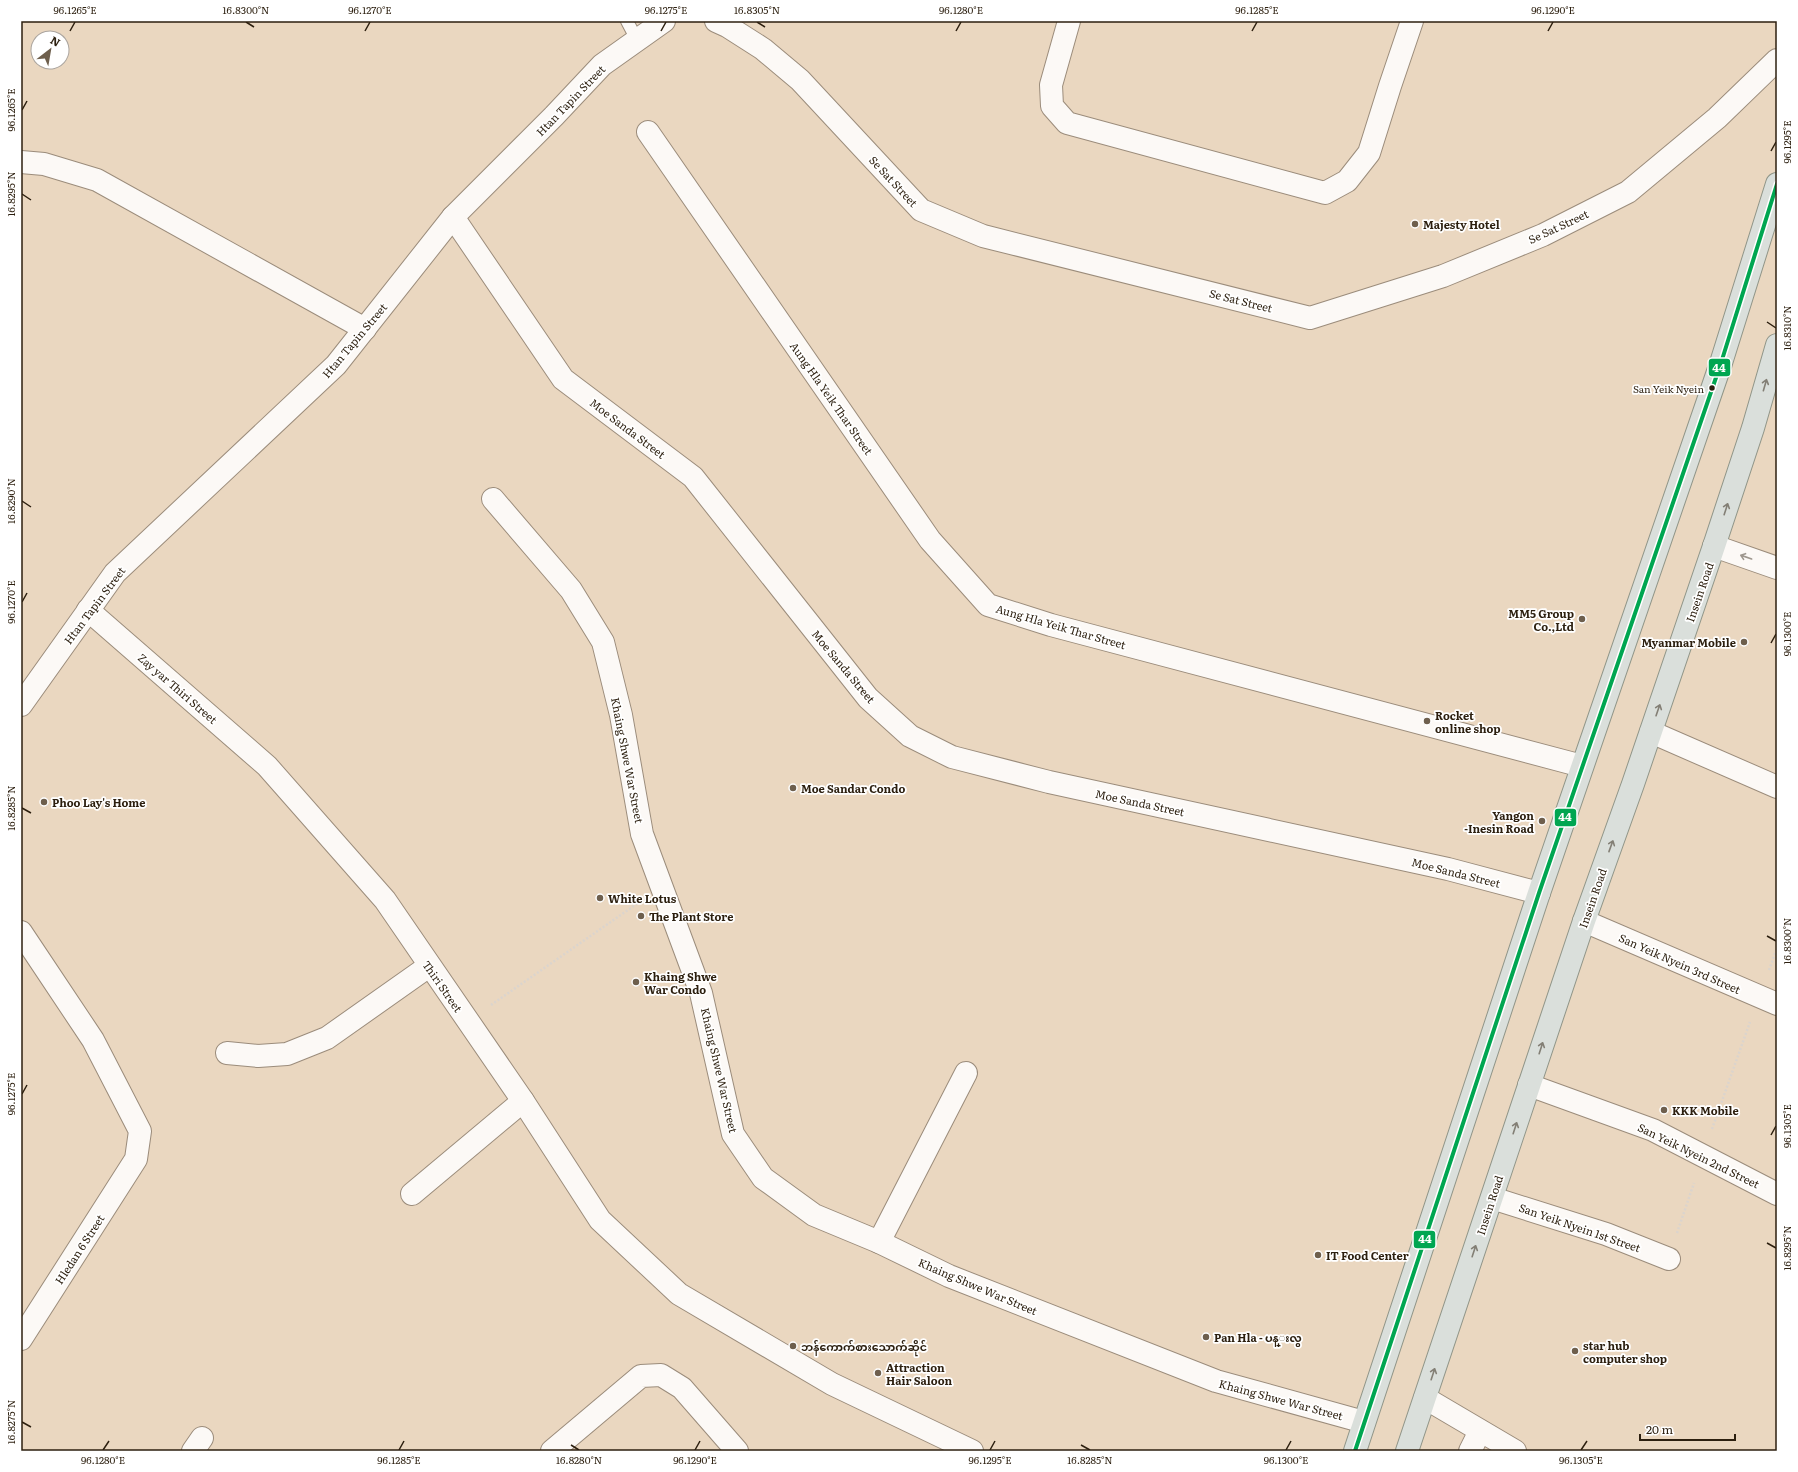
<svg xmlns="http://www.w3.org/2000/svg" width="1798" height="1472" font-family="Literata,'Noto Sans Myanmar',serif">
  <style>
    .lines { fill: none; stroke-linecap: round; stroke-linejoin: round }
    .service-casing { stroke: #9b8c7b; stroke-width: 14 }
    .minor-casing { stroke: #9b8c7b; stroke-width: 24 }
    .primary-casing { stroke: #909588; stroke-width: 24 }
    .path { stroke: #dbd4cd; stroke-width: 2.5; stroke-dasharray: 2 2; stroke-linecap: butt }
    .service { stroke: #fcf9f6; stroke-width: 12 }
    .minor { stroke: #fcf9f6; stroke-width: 22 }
    .primary { stroke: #dadfdb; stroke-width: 22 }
    .bus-1-casing { stroke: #fff; stroke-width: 7 }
    .bus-1 { stroke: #00a651; stroke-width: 4 }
    .oneway { stroke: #837f75 }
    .oneway2 { stroke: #9e978e }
    .ticks { fill: none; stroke: #2c1f0f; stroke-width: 1.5 }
    .poi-dot { fill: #6e5f4d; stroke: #fff; stroke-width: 1.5 }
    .bus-dot { fill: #2c1f0f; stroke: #fff; stroke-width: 1.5 }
    .labels { text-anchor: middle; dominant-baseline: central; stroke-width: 3.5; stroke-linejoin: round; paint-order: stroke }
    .bus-label { font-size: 10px; fill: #2c1f0f; stroke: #fff; text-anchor: end }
    .street-label { font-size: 11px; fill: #2c1f0f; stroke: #fff }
    .poi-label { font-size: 11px; font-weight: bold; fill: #2c1f0f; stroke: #fff; text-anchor: start }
    .line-badge { stroke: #fff; stroke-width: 1.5 }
    .badge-label { font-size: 11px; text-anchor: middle; font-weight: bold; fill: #fff }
    .neatline { fill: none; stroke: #2c1f0f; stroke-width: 1.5 }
    .ticks-label { font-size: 10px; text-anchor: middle; fill: #2c1f0f }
  </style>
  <rect width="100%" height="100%" fill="#ead7c0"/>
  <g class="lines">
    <defs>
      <polyline id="service" points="627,21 637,40"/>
      <g id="minor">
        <polyline points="716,21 727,26 763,49 800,80 921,210 983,236 1310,318 1443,276 1543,235 1628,192 1717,118 1777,60"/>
        <polyline points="1069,21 1051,85 1052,106 1067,123 1325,193 1347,181 1369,153 1390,86 1412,21"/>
        <polyline points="648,132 930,540 988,605 1051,625 1582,766"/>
        <polyline points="21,162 44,164 97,180 365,329"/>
        <polyline points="453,217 563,379 693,477 868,698 910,736 952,757 1049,782 1448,869 1539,893"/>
        <polyline points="493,499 571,590 603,642 621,715 642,834 701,993 733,1134 763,1178 814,1215 879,1242 949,1276 1216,1381 1364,1422"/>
        <polyline points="1714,546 1777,568"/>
        <polyline points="88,610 267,766 385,900 523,1101 600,1220 679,1294 832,1384 972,1451"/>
        <polyline points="21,705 115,573 336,365 453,217 554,116 602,65 664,21"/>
        <polyline points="1651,732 1777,787"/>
        <polyline points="1584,921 1777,1004"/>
        <polyline points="21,932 93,1040 140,1131 136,1159 21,1339"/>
        <polyline points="227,1053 258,1056 287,1054 327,1038 429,966"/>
        <polyline points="1529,1085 1653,1130 1777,1194"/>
        <polyline points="412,1194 523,1101"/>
        <polyline points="1492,1198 1606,1234 1669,1259"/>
        <polyline points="879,1242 966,1073"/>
        <polyline points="1425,1398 1515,1451"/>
        <polyline points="193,1451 202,1438"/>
        <polyline points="552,1451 641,1376 661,1375 682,1388 737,1451"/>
        <polyline points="1470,1451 1480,1431"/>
      </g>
      <g id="primary">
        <polyline points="1355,1451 1539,893 1721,363 1777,184"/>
        <polyline points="1407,1451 1584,921 1633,784 1714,546 1753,428 1777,345"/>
      </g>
    </defs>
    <!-- service casing -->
    <use href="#service" class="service-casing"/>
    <!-- minor casing -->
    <use href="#minor" class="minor-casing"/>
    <!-- primary casing -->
    <use href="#primary" class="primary-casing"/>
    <!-- path -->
    <g class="path">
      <polyline points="1769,970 1777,948"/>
      <polyline points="491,1005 638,903"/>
      <polyline points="1712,1129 1750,1022"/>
      <polyline points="1677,1233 1694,1183"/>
    </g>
    <!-- service -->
    <use href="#service" class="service"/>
    <!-- minor -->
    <use href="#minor" class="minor"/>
    <!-- primary -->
    <use href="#primary" class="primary"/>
    <defs>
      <polyline id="bus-1" points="1355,1451 1539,893 1721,363 1777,184"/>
    </defs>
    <!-- bus-1 casing -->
    <use href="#bus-1" class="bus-1-casing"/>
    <!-- bus-1 -->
    <use href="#bus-1" class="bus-1"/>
  </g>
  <!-- one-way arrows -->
  <defs><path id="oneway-shaft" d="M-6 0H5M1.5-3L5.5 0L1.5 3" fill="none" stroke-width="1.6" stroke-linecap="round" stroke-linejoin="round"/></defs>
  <g class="oneway">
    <use href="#oneway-shaft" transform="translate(1765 385) rotate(-74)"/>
    <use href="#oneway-shaft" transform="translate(1726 509) rotate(-72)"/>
    <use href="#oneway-shaft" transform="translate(1658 710) rotate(-71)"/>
    <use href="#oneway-shaft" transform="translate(1611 846) rotate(-70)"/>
    <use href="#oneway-shaft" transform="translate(1541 1048) rotate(-72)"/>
    <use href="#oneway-shaft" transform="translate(1515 1128) rotate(-72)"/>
    <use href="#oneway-shaft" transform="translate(1474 1251) rotate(-72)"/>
    <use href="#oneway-shaft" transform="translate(1433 1374) rotate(-72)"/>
  </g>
  <use class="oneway2" href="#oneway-shaft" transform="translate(1746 557) rotate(-161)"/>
  <!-- ticks -->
  <path class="ticks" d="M 246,22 L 254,27M 757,22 L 765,27M 70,31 L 75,22M 365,31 L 370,22M 661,31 L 666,22M 956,31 L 961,22M 1252,31 L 1257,22M 1548,31 L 1553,22M 22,110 L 27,101M 1771,151 L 1776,142M 22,194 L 31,200M 1767,322 L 1776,328M 22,501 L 31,507M 22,602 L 27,593M 1771,643 L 1776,634M 22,808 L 31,813M 1767,936 L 1776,941M 22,1094 L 27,1085M 1771,1135 L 1776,1126M 1767,1243 L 1776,1248M 22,1422 L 31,1427M 571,1445 L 579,1450M 1081,1445 L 1090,1450M 103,1450 L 109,1441M 399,1450 L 404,1441M 695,1450 L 700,1441M 990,1450 L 995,1441M 1286,1450 L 1291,1441M 1581,1450 L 1587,1441"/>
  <!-- markers -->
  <g class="poi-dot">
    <circle cx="1415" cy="224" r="4"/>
    <circle cx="1582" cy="619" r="4"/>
    <circle cx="1744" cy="642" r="4"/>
    <circle cx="1427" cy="721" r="4"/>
    <circle cx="793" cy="788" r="4"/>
    <circle cx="44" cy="802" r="4"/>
    <circle cx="1542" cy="821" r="4"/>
    <circle cx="600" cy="898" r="4"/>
    <circle cx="641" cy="916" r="4"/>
    <circle cx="636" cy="982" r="4"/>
    <circle cx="1664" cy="1110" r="4"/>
    <circle cx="1318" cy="1255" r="4"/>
    <circle cx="1206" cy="1337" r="4"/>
    <circle cx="793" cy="1346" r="4"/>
    <circle cx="1575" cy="1351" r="4"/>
    <circle cx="878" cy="1373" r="4"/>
  </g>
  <circle class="bus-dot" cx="1712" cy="388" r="3.5"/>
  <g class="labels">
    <!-- bus labels -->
    <g class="bus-label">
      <text x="1704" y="388">San Yeik Nyein</text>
    </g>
    <!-- street labels -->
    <g class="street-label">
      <text transform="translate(570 100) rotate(-46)">Htan Tapin Street</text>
      <text transform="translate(894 181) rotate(47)">Se Sat Street</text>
      <text transform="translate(1558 226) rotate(-25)">Se Sat Street</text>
      <text transform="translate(1241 300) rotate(14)">Se Sat Street</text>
      <text transform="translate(354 340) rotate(-50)">Htan Tapin Street</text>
      <text transform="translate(832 398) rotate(55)">Aung Hla Yeik Thar Street</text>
      <text transform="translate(628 428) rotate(37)">Moe Sanda Street</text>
      <text transform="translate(1699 592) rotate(-71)">Insein Road</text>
      <text transform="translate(94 605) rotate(-53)">Htan Tapin Street</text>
      <text transform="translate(1061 626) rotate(16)">Aung Hla Yeik Thar Street</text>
      <text transform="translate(844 666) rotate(50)">Moe Sanda Street</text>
      <text transform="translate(178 688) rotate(41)">Zay yar Thiri Street</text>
      <text transform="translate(628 760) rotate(79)">Khaing Shwe War Street</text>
      <text transform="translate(1140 802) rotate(12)">Moe Sanda Street</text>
      <text transform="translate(1456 872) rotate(14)">Moe Sanda Street</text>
      <text transform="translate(1592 898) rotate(-71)">Insein Road</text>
      <text transform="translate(1680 963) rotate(24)">San Yeik Nyein 3rd Street</text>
      <text transform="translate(443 986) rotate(55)">Thiri Street</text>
      <text transform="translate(720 1070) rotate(77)">Khaing Shwe War Street</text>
      <text transform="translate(1699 1155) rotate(26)">San Yeik Nyein 2nd Street</text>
      <text transform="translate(1489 1205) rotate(-72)">Insein Road</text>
      <text transform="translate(1580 1227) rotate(19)">San Yeik Nyein 1st Street</text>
      <text transform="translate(79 1249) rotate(-57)">Hledan 6 Street</text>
      <text transform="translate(978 1286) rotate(23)">Khaing Shwe War Street</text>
      <text transform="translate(1281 1399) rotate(15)">Khaing Shwe War Street</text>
    </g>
    <!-- poi labels -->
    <g class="poi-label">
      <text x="1423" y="224">Majesty Hotel</text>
      <text x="1574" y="613" text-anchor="end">MM5 Group<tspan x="1574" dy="13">Co.,Ltd</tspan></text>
      <text x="1736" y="642" text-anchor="end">Myanmar Mobile</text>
      <text x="1435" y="715">Rocket<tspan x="1435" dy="13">online shop</tspan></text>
      <text x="801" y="788">Moe Sandar Condo</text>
      <text x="52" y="802">Phoo Lay's Home</text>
      <text x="1534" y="815" text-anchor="end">Yangon<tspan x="1534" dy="13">-Inesin Road</tspan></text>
      <text x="608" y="898">White Lotus</text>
      <text x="649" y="916">The Plant Store</text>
      <text x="644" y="976">Khaing Shwe<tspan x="644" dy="13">War Condo</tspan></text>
      <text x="1672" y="1110">KKK Mobile</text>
      <text x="1326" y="1255">IT Food Center</text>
      <text x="1214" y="1337">Pan Hla - ပန္းလွ</text>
      <text x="1583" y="1345">star hub<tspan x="1583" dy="13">computer shop</tspan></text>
      <text x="801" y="1346">ဘန်ကောက်စားသောက်ဆိုင်</text>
      <text x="886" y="1367">Attraction<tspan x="886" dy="13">Hair Saloon</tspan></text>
    </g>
  </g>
  <g class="line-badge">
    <rect x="1708" y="358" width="23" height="19" rx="4" fill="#00a651"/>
    <rect x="1554" y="808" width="23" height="19" rx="4" fill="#00a651"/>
    <rect x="1413" y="1230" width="23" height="19" rx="4" fill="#00a651"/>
  </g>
  <g class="badge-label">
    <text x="1719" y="372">44</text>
    <text x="1565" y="821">44</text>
    <text x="1425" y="1243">44</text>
  </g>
  <!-- border -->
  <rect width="1798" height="1472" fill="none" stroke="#ffffff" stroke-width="44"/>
  <!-- north arrow -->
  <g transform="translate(50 50) rotate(31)"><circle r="19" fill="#ffffff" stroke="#aba59f"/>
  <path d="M0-3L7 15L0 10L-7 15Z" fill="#6e5f4d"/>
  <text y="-6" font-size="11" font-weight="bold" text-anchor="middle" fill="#2c1f0f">N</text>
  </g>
  <!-- scale -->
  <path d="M1640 1434v6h95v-6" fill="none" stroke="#2c1f0f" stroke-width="2"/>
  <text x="1646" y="1434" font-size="12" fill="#2c1f0f" stroke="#ffffff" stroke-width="3" paint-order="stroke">20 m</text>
  <rect x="22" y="22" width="1754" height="1428" class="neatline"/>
  <g class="ticks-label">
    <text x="75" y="14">96.1265°E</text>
    <text x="246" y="14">16.8300°N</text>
    <text x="370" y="14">96.1270°E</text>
    <text x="666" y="14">96.1275°E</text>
    <text x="757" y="14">16.8305°N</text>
    <text x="961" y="14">96.1280°E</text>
    <text x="1257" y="14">96.1285°E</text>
    <text x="1553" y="14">96.1290°E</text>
    <text transform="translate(11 110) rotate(-90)" y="4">96.1265°E</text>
    <text transform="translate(1787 142) rotate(-90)" y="4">96.1295°E</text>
    <text transform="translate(11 194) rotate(-90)" y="4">16.8295°N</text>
    <text transform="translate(1787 328) rotate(-90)" y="4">16.8310°N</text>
    <text transform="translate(11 501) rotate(-90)" y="4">16.8290°N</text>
    <text transform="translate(11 602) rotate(-90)" y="4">96.1270°E</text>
    <text transform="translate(1787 634) rotate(-90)" y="4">96.1300°E</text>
    <text transform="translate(11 808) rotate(-90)" y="4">16.8285°N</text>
    <text transform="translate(1787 941) rotate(-90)" y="4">16.8300°N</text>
    <text transform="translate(11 1094) rotate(-90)" y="4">96.1275°E</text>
    <text transform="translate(1787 1126) rotate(-90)" y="4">96.1305°E</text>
    <text transform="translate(1787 1248) rotate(-90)" y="4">16.8295°N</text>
    <text transform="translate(11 1422) rotate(-90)" y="4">16.8275°N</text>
    <text x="103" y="1464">96.1280°E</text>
    <text x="399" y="1464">96.1285°E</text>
    <text x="579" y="1464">16.8280°N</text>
    <text x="695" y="1464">96.1290°E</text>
    <text x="990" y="1464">96.1295°E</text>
    <text x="1090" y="1464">16.8285°N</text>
    <text x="1286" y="1464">96.1300°E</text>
    <text x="1581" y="1464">96.1305°E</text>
  </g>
</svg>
